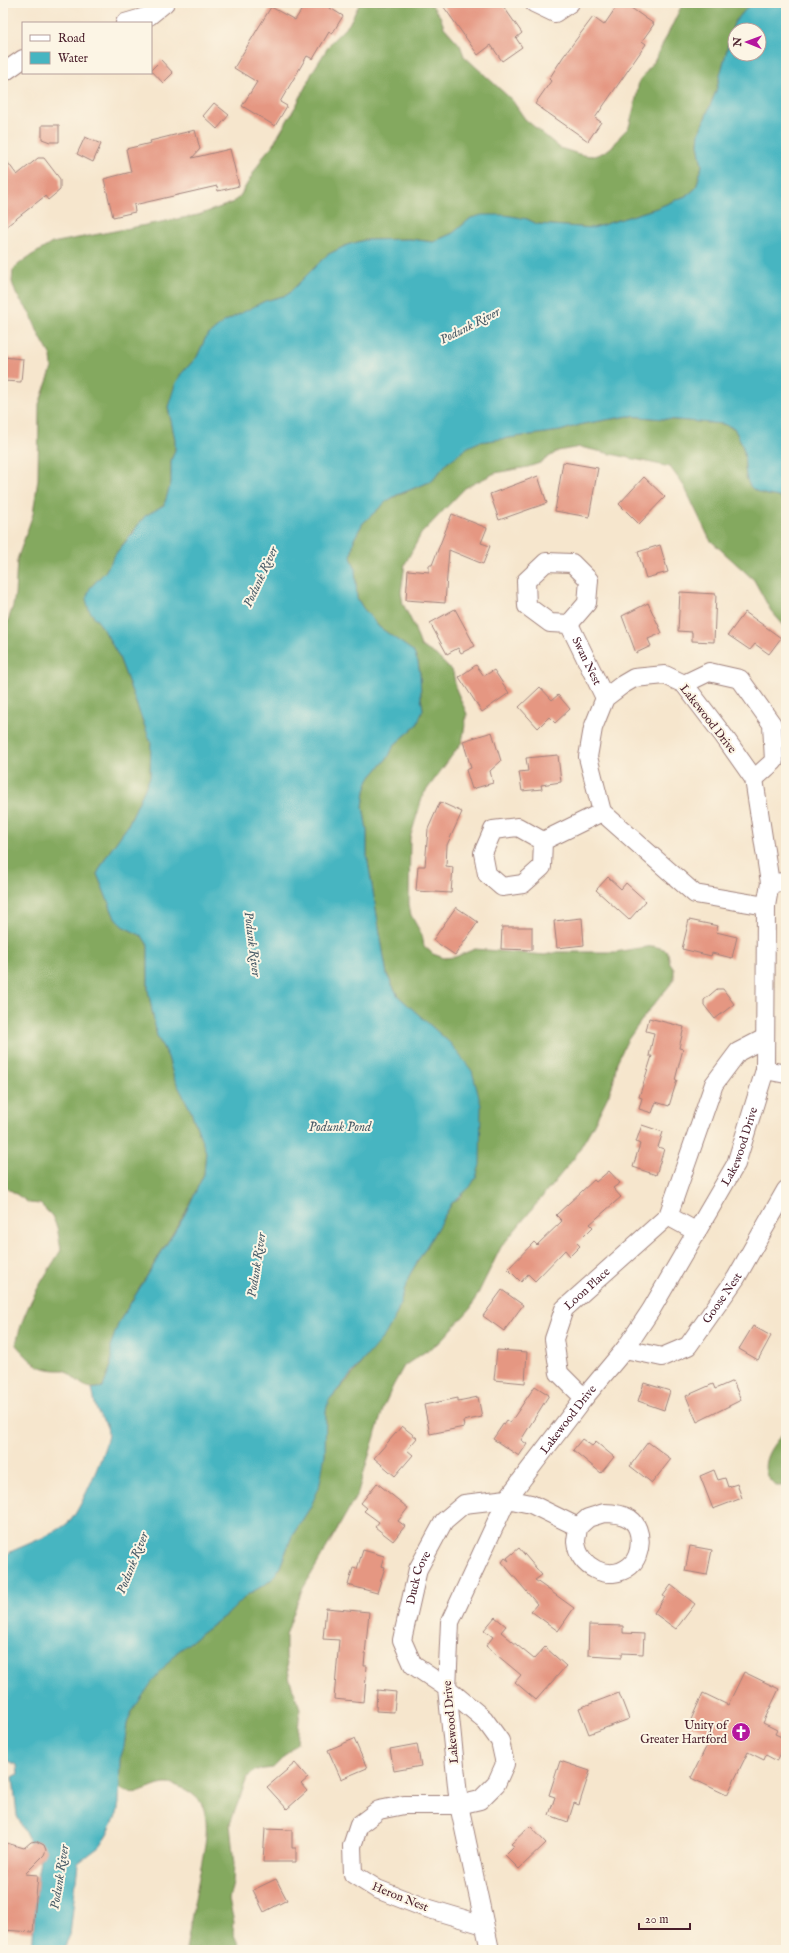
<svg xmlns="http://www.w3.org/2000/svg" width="789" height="1953" font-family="'IM FELL English',serif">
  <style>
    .forest { fill: #84a95e; stroke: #676444 }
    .water { fill: #46b5c1; stroke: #486a76; fill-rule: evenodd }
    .building { fill: #e59782 }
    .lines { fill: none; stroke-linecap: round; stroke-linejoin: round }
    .minor-casing { stroke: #a0827c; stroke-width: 20 }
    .minor { stroke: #fff; stroke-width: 18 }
    .labels { text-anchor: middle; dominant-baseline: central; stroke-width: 4; stroke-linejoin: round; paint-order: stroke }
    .street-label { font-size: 12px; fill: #4a1f2b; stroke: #fcf5e5 }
    .poi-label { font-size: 12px; fill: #4a1f2b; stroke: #fcf5e5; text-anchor: end }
    .water-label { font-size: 13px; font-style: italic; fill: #485b67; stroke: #fcf5e5 }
  </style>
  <rect width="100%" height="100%" fill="#fcf5e5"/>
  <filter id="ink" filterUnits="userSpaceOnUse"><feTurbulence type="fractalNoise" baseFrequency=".025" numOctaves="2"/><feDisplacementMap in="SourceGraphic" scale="8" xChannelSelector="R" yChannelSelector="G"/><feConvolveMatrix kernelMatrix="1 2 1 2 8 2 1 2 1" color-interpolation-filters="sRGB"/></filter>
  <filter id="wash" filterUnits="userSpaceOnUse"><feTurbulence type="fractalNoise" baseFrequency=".012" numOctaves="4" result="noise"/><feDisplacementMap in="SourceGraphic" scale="16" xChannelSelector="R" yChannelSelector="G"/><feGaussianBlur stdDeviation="0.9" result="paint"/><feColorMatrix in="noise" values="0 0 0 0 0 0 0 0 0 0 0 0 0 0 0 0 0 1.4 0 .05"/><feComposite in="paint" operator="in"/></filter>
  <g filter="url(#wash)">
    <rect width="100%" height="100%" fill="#f6e6cd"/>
    <!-- forest -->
    <g class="forest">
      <path d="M 360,3 L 430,3 L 440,16 L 444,27 L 460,45 L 464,56 L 512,100 L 525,119 L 560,148 L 582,155 L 594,156 L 605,152 L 614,145 L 621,135 L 629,127 L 635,104 L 639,81 L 654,62 L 683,3 L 751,3 L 734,23 L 716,91 L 699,133 L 698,144 L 702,166 L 696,188 L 688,195 L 657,208 L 593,228 L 537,224 L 527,219 L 471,218 L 453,233 L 433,242 L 410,239 L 365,240 L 347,245 L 327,255 L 287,295 L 265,301 L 224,322 L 206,337 L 197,357 L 181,374 L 168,407 L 175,439 L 175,450 L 171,461 L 171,483 L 164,505 L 145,516 L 117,552 L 105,572 L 90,588 L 89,610 L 103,628 L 119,657 L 151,743 L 150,777 L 141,797 L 127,827 L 107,855 L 97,874 L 114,916 L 122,926 L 142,936 L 148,945 L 148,990 L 157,1036 L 168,1057 L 174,1078 L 190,1109 L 206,1152 L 204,1174 L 185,1213 L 119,1322 L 112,1344 L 111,1366 L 103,1387 C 84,1392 79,1380 64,1370 C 39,1371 32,1363 16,1345 C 23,1308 42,1281 61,1250 L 57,1227 L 52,1216 L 40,1204 L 29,1203 L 3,1185 L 3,647 L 5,629 L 13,606 L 15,594 L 17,560 L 33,514 L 38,479 L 39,404 L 52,368 L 51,356 L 39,335 L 30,313 L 16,294 L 12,282 L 13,270 C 23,258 39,252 52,243 L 198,215 L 232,203 L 240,196 L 264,155 L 272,146 L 297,104 L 313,71 L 332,41 L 349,24 Z"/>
      <path d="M 629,416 L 723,424 L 734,428 C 737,434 741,441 743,448 C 747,461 741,483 756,491 C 765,496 777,495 786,500 L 786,628 L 771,611 L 754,580 L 710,540 L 684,486 L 670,467 L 580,447 L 558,451 L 540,463 L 528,467 L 495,473 L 465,488 L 421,534 L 405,564 L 401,592 L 403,604 L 413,624 L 421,646 L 436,655 L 453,672 L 456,689 L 467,714 L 462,742 L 423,795 L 410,838 L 409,904 L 411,915 L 422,935 L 424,946 L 433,954 L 444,958 L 455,957 L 475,949 L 545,955 L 557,952 L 615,952 L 653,946 L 664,949 L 668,953 L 670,964 L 674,969 L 674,980 L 646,1014 L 627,1041 L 617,1062 L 613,1083 L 609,1094 L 594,1124 L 575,1157 L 501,1247 L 471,1308 L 441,1341 L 404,1366 L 393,1386 L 384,1406 L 357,1495 L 301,1592 L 286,1635 L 286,1658 L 290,1681 L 300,1708 L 297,1743 L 277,1764 L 273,1768 L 256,1770 L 247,1778 L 230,1824 L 234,1864 L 233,1883 L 229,1900 L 234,1922 L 233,1933 L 241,1950 L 186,1950 C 190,1924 195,1898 200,1872 C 203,1853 209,1833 205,1814 C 203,1799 188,1789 174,1785 C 154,1779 140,1802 119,1788 L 120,1759 L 124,1747 L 127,1724 L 131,1713 L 154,1678 L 176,1653 L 231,1611 L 247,1595 L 266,1584 L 274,1577 L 280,1567 L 292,1536 L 310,1508 L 325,1454 L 326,1410 L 329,1400 L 354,1373 L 397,1313 L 409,1276 L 452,1203 L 462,1196 L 450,1043 L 398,996 L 387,974 L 385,963 L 367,856 L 367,830 L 363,807 L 365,791 L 369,779 L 389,756 L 394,745 L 417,725 L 423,709 L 421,698 L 420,674 L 418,662 L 413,651 L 379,627 L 363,608 L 357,598 L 355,568 L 351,557 L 354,539 L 363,523 L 387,501 L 398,495 L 432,481 L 447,463 L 468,447 L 479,442 L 560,431 L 583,424 Z"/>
      <path d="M 786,1430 L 786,1486 L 776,1486 C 773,1483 769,1479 767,1476 C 760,1459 775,1442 786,1430 Z"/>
    </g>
    <!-- water -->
    <path class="water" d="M 751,3 L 786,3 L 786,500 C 777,495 765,496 756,491 C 741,483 747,461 743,448 C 741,441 737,434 734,428 L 723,424 L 629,416 L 583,424 L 560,431 L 479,442 L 468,447 L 447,463 L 432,481 L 397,495 L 387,501 L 363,523 L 354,539 L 351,557 L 355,568 L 357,598 L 363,608 L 379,627 L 413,651 L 418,662 L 420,674 L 421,698 L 423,709 L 417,725 L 394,745 L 389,756 L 369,779 L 365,791 L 363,807 L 367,830 L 367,856 L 385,963 L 387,975 L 398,996 L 450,1043 L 472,1071 L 481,1105 L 480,1165 L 476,1177 L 470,1187 L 452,1203 L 409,1276 L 397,1313 L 385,1335 L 329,1400 L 326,1410 L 325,1454 L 319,1488 L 310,1508 L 292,1536 L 280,1567 L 274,1577 L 266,1584 L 247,1595 L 231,1611 L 176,1653 L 154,1679 L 131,1713 L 127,1724 L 124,1747 L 120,1759 L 119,1803 L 117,1814 L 107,1835 L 99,1847 L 78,1863 L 70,1935 L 63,1950 L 32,1950 L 38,1873 L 40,1859 L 46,1850 L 41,1842 L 36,1841 L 30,1843 L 17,1816 L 13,1777 L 18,1774 L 17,1765 L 3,1758 L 3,1558 L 10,1552 C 27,1544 56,1534 70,1521 C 80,1511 109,1445 108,1432 C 107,1423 102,1420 98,1413 C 95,1407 94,1397 92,1389 L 103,1387 L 111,1366 L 111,1344 L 119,1322 L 185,1214 L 204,1174 L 206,1152 L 190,1109 L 174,1078 L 168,1057 L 157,1036 L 148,990 L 148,945 L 142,936 L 122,926 L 114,916 L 97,874 L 107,855 L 127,827 L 141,797 L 150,777 L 151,743 L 119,657 L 103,628 L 89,610 L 86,599 L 90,588 L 105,572 L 117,552 L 132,534 L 138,525 L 145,516 L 164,505 L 171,483 L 171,461 L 175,450 L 175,439 L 168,407 L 175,385 L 181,374 L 197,357 L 206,337 L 224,322 L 265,301 L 287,295 L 327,255 L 347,245 L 365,240 L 410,239 L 433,242 L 453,233 L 471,218 L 482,215 L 505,215 L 527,219 L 537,224 L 593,228 L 657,208 L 688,195 L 696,188 L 702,166 L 698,144 L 699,133 L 716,91 L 734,23 ZM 735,30 L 759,30 L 759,54 L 735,54 Z"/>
    <g id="blocks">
      <!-- building -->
      <g class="building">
        <polygon points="306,3 322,3 343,16 332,34 329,32 313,59 307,56 280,102 287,106 275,126 242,106 257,82 234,68 271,7 295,20"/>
        <polygon points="441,3 501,3 522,33 516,38 522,47 502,61 491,45 478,55"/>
        <polygon points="619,3 624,3 654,24 642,41 646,44 595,118 601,122 588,141 535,104 551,81 549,79 563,57 593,17 604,25"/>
        <polygon points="161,60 173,73 163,83 151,70"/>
        <polygon points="214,103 229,115 217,129 203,116"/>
        <polygon points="42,125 59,125 59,142 50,142 42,139"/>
        <polygon points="195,130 200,149 192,158 230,149 239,186 218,191 217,186 134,205 135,212 113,217 104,179 131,172 126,149 151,143 150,141"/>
        <polygon points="85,137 101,144 93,162 77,154"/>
        <polygon points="3,156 17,175 38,158 44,158 60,179 60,190 48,200 45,196 3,229"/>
        <polygon points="3,357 23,359 21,382 3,381"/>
        <polygon points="563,462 598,468 589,517 555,511"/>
        <polygon points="538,476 547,503 499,520 490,494"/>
        <polygon points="644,477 665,497 639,524 619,504"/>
        <polygon points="452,514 487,528 481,543 490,546 483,564 449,550 445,603 406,600 408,570 429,572 429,565 432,565"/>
        <polygon points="660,545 668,572 646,578 638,552"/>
        <polygon points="680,592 716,594 714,642 692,641 692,632 678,631"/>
        <polygon points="648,603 662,633 648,639 651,646 636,653 622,616"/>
        <polygon points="455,609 475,646 461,653 458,648 447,654 430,623"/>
        <polygon points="745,612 781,638 769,654 755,644 750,650 728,635"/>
        <polygon points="476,665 484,676 494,670 509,693 482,712 459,677"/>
        <polygon points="540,687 552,700 558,695 570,709 555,723 549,717 538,728 519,707"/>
        <polygon points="492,732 501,761 490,771 493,783 472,789 466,770 471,768 463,741"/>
        <polygon points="558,755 561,782 541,785 542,789 522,791 519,772 528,771 526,758"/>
        <polygon points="440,802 462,812 447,845 446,866 453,867 451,893 416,891 418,866 425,866 428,829"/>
        <polygon points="608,877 621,889 626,883 646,901 629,920 596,890"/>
        <polygon points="456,907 478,922 455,955 433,940"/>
        <polygon points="582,918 584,945 557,948 554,921"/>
        <polygon points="689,920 718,926 716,932 737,937 732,958 712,953 711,956 682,949"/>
        <polygon points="502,927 532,927 532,950 501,949"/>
        <polygon points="717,989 723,989 734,1004 715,1019 704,1005 704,1000"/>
        <polygon points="649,1018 684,1027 679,1048 683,1049 675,1080 677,1080 669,1106 656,1102 652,1113 639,1109 642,1098 639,1097 652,1056 649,1056 654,1033 646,1031"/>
        <polygon points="642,1125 663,1132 658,1147 664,1149 656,1175 633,1167 640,1144 636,1142"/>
        <polygon points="609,1171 620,1183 613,1188 621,1197 590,1224 593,1227 577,1243 580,1246 570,1256 565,1250 535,1281 528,1274 521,1282 508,1269 534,1242 537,1245 562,1221 556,1215 594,1180 596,1182"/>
        <polygon points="502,1290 523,1305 504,1331 483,1316"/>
        <polygon points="753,1326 771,1336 758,1360 739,1349"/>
        <polygon points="497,1350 527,1352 525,1383 494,1380"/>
        <polygon points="733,1381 741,1400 697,1422 686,1396 713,1384 715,1389"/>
        <polygon points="644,1383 670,1391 664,1410 638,1401"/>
        <polygon points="535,1386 549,1395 521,1440 527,1444 519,1456 493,1439 506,1420 510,1423"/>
        <polygon points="478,1397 482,1417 463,1421 464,1427 430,1434 424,1405 458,1398 458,1401"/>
        <polygon points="402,1426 417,1438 407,1450 413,1455 395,1476 374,1458"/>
        <polygon points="582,1439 592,1446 596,1442 614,1457 601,1473 573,1450"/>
        <polygon points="648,1442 671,1459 652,1483 630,1466"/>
        <polygon points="714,1470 718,1480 725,1478 728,1487 737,1484 742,1498 713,1509 700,1476"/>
        <polygon points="377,1483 408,1508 398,1521 405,1526 393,1541 375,1527 379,1522 364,1511 367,1508 361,1503"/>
        <polygon points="690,1546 712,1550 707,1575 685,1571"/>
        <polygon points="519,1548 542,1575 535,1580 574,1608 558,1631 531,1611 537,1604 502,1562 505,1558 509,1561 507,1558"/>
        <polygon points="363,1550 384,1556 381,1566 385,1567 377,1593 348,1585 353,1568 357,1569"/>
        <polygon points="671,1585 695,1604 676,1629 654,1613 665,1597 663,1596"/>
        <polygon points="326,1608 369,1612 364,1666 367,1666 364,1702 334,1699 339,1640 323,1639"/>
        <polygon points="495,1617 506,1626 501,1632 534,1659 545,1647 566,1666 536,1700 515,1682 521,1675 486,1646 493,1637 484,1630"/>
        <polygon points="589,1625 623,1626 623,1633 644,1634 643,1654 622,1653 622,1657 588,1655"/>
        <polygon points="744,1672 779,1689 763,1723 777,1730 775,1734 786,1739 786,1743 777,1761 766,1755 764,1760 748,1752 727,1795 691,1778 712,1735 689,1724 703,1693 728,1705"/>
        <polygon points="377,1690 396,1692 394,1712 376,1711"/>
        <polygon points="619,1693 629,1719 589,1734 579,1708"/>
        <polygon points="354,1739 367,1768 341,1779 328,1750"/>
        <polygon points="417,1744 421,1766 394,1771 390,1749"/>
        <polygon points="560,1761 590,1771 579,1805 574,1803 568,1822 549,1815 555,1797 549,1795"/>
        <polygon points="295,1763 308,1778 301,1784 307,1791 287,1809 267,1787"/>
        <polygon points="530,1826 546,1843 519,1869 505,1855 514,1846 511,1844"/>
        <polygon points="265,1829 292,1830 292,1848 296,1848 296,1862 263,1862"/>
        <polygon points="36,1841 44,1845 46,1850 44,1855 25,1874 38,1875 33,1932 3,1930 3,1842 24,1848 31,1842"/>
        <polygon points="276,1879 287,1900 264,1912 253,1890"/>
      </g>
    </g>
  </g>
  <g filter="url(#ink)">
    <use href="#blocks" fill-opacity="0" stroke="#a0827c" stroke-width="1"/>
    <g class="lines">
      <defs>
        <g id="minor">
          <polyline points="534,3 555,13 570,3"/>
          <polyline points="125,23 149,16 165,3"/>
          <polyline points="3,73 23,59"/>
          <path id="s1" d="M 569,624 L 550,623 L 527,606 L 526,581 L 546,562 L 572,563 L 589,580 L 587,603 L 569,624 L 605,698"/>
          <polyline points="684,684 709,672 740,679 772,724 774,761 754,779"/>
          <polyline points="543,841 542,867 523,884 502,887 487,874 483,853 493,830 518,827 543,841 602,812"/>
          <polyline points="770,883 786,882"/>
          <polyline points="765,1070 786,1074"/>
          <polyline points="668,1216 697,1232"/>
          <path id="s2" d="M 625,1349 L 662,1357 L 688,1346 L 736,1278 L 786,1190"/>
          <path id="s3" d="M 584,1398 L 559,1373 L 554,1339 L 564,1309 L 668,1216 L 714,1084 L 738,1052 L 765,1038"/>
          <path d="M 604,1513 C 613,1513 622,1514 630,1519 C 644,1529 642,1556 630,1566 C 609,1583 578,1567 576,1542 C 576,1537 578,1532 578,1527 L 588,1518 Z"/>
          <path id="s4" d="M 484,1925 L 423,1907 L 377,1889 L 353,1874 L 352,1846 L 359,1825 L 379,1810 L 404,1805 L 459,1805 L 480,1800 L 496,1784 L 505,1764 L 500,1741 L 484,1719 L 447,1688 L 413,1665 L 402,1640 L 418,1569 L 444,1521 L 464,1504 L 507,1499 L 531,1504 L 578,1527"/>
          <path id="s5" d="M 490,1950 L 459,1805 L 447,1688 L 450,1622 L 507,1499 L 584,1398 L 625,1349 L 651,1310 L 736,1164 L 765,1070 L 766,906 L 770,883 L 754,779 L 723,735 L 684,684 L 665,675 L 634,678 L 622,685 L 605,698 L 593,728 L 588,757 L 602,812 L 695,894 L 766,906"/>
        </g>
      </defs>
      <!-- minor casing -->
      <use href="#minor" class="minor-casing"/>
      <!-- minor -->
      <use href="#minor" class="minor"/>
    </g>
  </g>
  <!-- icons -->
  <defs>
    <symbol id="church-disc" viewBox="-11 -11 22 22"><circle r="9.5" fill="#b5179e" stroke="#fcf5e5"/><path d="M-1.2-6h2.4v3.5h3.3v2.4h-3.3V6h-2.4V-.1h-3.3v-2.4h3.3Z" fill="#fff"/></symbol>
  </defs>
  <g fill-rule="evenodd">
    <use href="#church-disc" x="730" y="1721" width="22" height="22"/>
  </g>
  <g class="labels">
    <!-- street labels -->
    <g class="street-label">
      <text stroke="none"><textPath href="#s1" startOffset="242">Swan Nest</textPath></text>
      <text transform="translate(708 719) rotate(52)">Lakewood Drive</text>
      <text stroke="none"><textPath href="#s5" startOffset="892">Lakewood Drive</textPath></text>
      <text stroke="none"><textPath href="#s3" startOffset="132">Loon Place</textPath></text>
      <text stroke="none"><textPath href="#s2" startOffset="125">Goose Nest</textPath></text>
      <text stroke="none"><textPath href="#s5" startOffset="568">Lakewood Drive</textPath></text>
      <text stroke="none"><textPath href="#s4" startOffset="595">Duck Cove</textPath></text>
      <text transform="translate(451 1722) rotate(-95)">Lakewood Drive</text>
      <text transform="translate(400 1897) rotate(22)">Heron Nest</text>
    </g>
    <!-- poi labels -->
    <g class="poi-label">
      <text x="727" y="1725">Unity of<tspan x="727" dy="14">Greater Hartford</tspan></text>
    </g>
    <!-- water labels -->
    <g class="water-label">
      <text transform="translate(470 326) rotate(-27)">Podunk River</text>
      <text transform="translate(261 577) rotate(-65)">Podunk River</text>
      <text transform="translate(252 944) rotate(83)">Podunk River</text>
      <text x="340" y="1127">Podunk Pond</text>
      <text transform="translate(257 1265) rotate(-81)">Podunk River</text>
      <text transform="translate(133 1563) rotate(-68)">Podunk River</text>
      <text transform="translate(60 1877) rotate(-81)">Podunk River</text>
    </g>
  </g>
  <!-- margin -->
  <rect width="789" height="1953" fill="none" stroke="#fcf5e5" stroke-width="16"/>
  <!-- legend -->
  <rect x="22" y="22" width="130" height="52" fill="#fcf5e5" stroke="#b59f9b"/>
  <rect x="30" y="35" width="20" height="6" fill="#ffffff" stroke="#b59f9b"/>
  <text x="58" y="42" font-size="12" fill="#4a1f2b">Road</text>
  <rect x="30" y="52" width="20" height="12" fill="#46b5c1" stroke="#b59f9b"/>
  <text x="58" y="62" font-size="12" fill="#4a1f2b">Water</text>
  <!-- north arrow -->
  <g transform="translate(747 42) rotate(271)"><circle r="19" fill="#fcf5e5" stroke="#b59f9b"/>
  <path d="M0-3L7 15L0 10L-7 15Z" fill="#b5179e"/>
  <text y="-6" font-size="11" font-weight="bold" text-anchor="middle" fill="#4a1f2b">N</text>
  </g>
  <!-- scale -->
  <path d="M639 1923v6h51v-6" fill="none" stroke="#4a1f2b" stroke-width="2"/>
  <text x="645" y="1923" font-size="12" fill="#4a1f2b" stroke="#fcf5e5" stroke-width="3" paint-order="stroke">20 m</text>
</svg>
